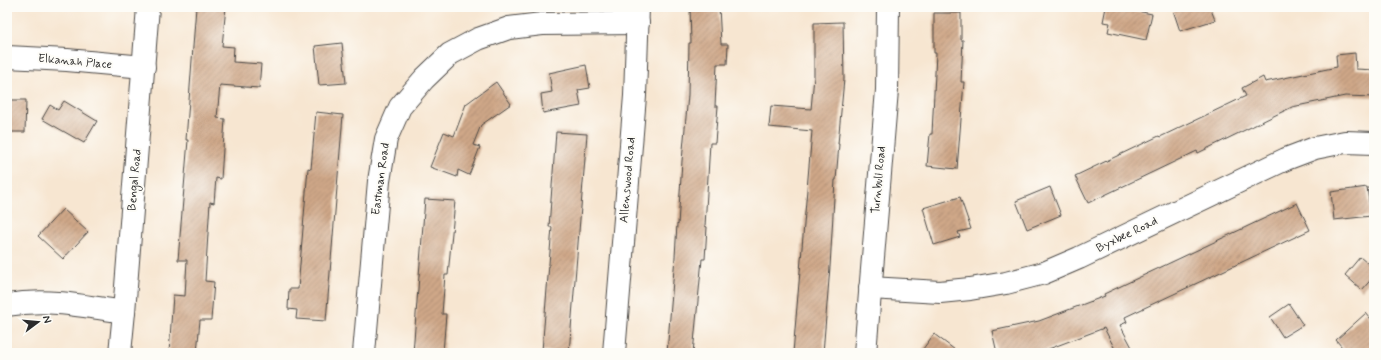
<svg xmlns="http://www.w3.org/2000/svg" width="1381" height="360" font-family="Mynerve,sans-serif">
  <style>
    .building { fill: url(#building-hatch) }
    .lines { fill: none; stroke-linecap: round; stroke-linejoin: round }
    .minor-casing { stroke: #4a4744; stroke-width: 24 }
    .minor { stroke: #fff; stroke-width: 22 }
    .labels { text-anchor: middle; dominant-baseline: central; stroke-width: 4; stroke-linejoin: round; paint-order: stroke }
    .street-label { font-size: 12px; fill: #2b2b2b; stroke: #fdfcf7 }
  </style>
  <defs>
    <pattern id="building-hatch" width="6" height="6" patternUnits="userSpaceOnUse"><rect width="6" height="6" fill="#cfa788"/><path d="M-1 1l2-2M0 6l6-6M5 7l2-2" fill="none" stroke="#a8886f"/></pattern>
  </defs>
  <rect width="100%" height="100%" fill="#fdfcf7"/>
  <filter id="ink" filterUnits="userSpaceOnUse"><feTurbulence type="fractalNoise" baseFrequency=".025" numOctaves="2"/><feDisplacementMap in="SourceGraphic" scale="8" xChannelSelector="R" yChannelSelector="G"/><feConvolveMatrix kernelMatrix="1 2 1 2 8 2 1 2 1" color-interpolation-filters="sRGB"/></filter>
  <filter id="wash" filterUnits="userSpaceOnUse"><feTurbulence type="fractalNoise" baseFrequency=".012" numOctaves="4" result="noise"/><feDisplacementMap in="SourceGraphic" scale="16" xChannelSelector="R" yChannelSelector="G"/><feGaussianBlur stdDeviation="0.9" result="paint"/><feColorMatrix in="noise" values="0 0 0 0 0 0 0 0 0 0 0 0 0 0 0 0 0 1.4 0 .05"/><feComposite in="paint" operator="in"/></filter>
  <g filter="url(#wash)">
    <rect width="100%" height="100%" fill="#f7e6d1"/>
    <g id="blocks">
      <!-- building -->
      <g class="building">
        <polygon points="196,7 226,7 222,46 234,47 233,62 261,64 259,88 220,85 217,118 225,119 221,179 216,178 214,203 210,202 205,281 214,282 211,320 200,320 197,353 169,353 173,295 185,296 187,260 178,260 188,140 186,140"/>
        <polygon points="690,7 719,7 721,44 728,44 727,64 717,64 715,106 718,106 715,143 710,143 705,226 707,227 705,259 702,259 693,353 667,353 675,257 677,224 678,225 682,161 688,95 689,43 691,43"/>
        <polygon points="1106,7 1117,7 1152,14 1146,40 1108,32 1110,23 1103,22"/>
        <polygon points="1172,7 1210,7 1215,20 1180,31"/>
        <polygon points="934,13 961,13 961,40 963,40 961,82 964,82 957,169 927,166 930,134 932,134 936,53 934,53"/>
        <polygon points="843,22 844,79 838,144 839,144 836,180 835,180 830,267 823,353 793,353 812,131 769,127 771,106 811,109 814,77 814,23"/>
        <polygon points="342,43 346,83 319,85 315,46"/>
        <polygon points="1355,53 1356,69 1374,70 1374,97 1345,96 1292,107 1198,153 1197,151 1088,203 1075,176 1159,136 1160,137 1246,96 1242,88 1263,77 1265,82 1337,67 1336,55"/>
        <polygon points="586,65 590,88 578,90 581,106 543,113 541,94 552,92 549,73"/>
        <polygon points="496,82 511,104 481,125 473,145 480,147 469,175 458,170 457,177 430,167 444,132 454,136 466,104"/>
        <polygon points="7,100 26,100 25,132 7,132"/>
        <polygon points="64,101 97,121 84,143 42,119 50,105 58,110"/>
        <polygon points="316,112 343,115 326,321 296,319 297,310 288,309 289,289 298,289 308,168 311,169"/>
        <polygon points="556,132 587,134 569,353 542,351 552,227 549,227"/>
        <polygon points="1050,187 1061,215 1027,229 1016,201"/>
        <polygon points="1367,187 1371,216 1334,220 1331,192"/>
        <polygon points="960,197 971,229 958,232 960,237 934,245 923,208"/>
        <polygon points="425,199 455,201 448,275 445,275 442,314 446,314 443,353 413,353"/>
        <polygon points="1297,203 1310,230 1125,317 1127,322 1120,325 1135,353 1117,353 1104,328 1038,353 997,353 992,331 1039,321 1105,296 1104,294"/>
        <polygon points="63,209 88,232 63,259 38,236"/>
        <polygon points="1360,257 1374,269 1374,276 1362,290 1345,275"/>
        <polygon points="1289,304 1303,325 1283,337 1270,317"/>
        <polygon points="1366,313 1374,323 1374,346 1366,353 1347,353 1336,340"/>
        <polygon points="934,334 959,353 920,353"/>
      </g>
    </g>
  </g>
  <g filter="url(#ink)">
    <use href="#blocks" fill-opacity="0" stroke="#4a4744" stroke-width="1"/>
    <g class="lines">
      <defs>
        <g id="minor">
          <polyline points="7,57 67,60 144,67"/>
          <polyline points="870,288 940,292 970,289 1006,283 1044,273 1079,258 1286,159 1315,148 1345,142 1374,143"/>
          <path d="M 7,305 C 48,298 84,306 124,312"/>
          <polyline points="120,353 124,312 148,7"/>
          <polyline points="364,353 379,181 386,139 400,107 424,79 450,54 478,39 509,28 542,24 638,23"/>
          <polyline points="614,353 635,96 638,7"/>
          <polyline points="865,353 887,90 888,7"/>
        </g>
      </defs>
      <!-- minor casing -->
      <use href="#minor" class="minor-casing"/>
      <!-- minor -->
      <use href="#minor" class="minor"/>
    </g>
  </g>
  <g class="labels">
    <!-- street labels -->
    <g class="street-label">
      <text transform="translate(75 62) rotate(5)">Elkanah Place</text>
      <text transform="translate(381 179) rotate(-82)">Eastman Road</text>
      <text transform="translate(135 180) rotate(-85)">Bengal Road</text>
      <text transform="translate(628 180) rotate(-85)">Allenswood Road</text>
      <text transform="translate(879 180) rotate(-85)">Turnbull Road</text>
      <text transform="translate(1127 235) rotate(-26)">Byxbee Road</text>
    </g>
  </g>
  <!-- margin -->
  <rect width="1381" height="360" fill="none" stroke="#fdfcf7" stroke-width="24"/>
  <!-- north arrow -->
  <g transform="translate(38 322) rotate(74)" stroke="#fdfcf7" stroke-width="3" paint-order="stroke">
  <path d="M0-3L7 15L0 10L-7 15Z" fill="#2b2b2b"/>
  <text y="-6" font-size="11" font-weight="bold" text-anchor="middle" fill="#2b2b2b">N</text>
  </g>
</svg>
